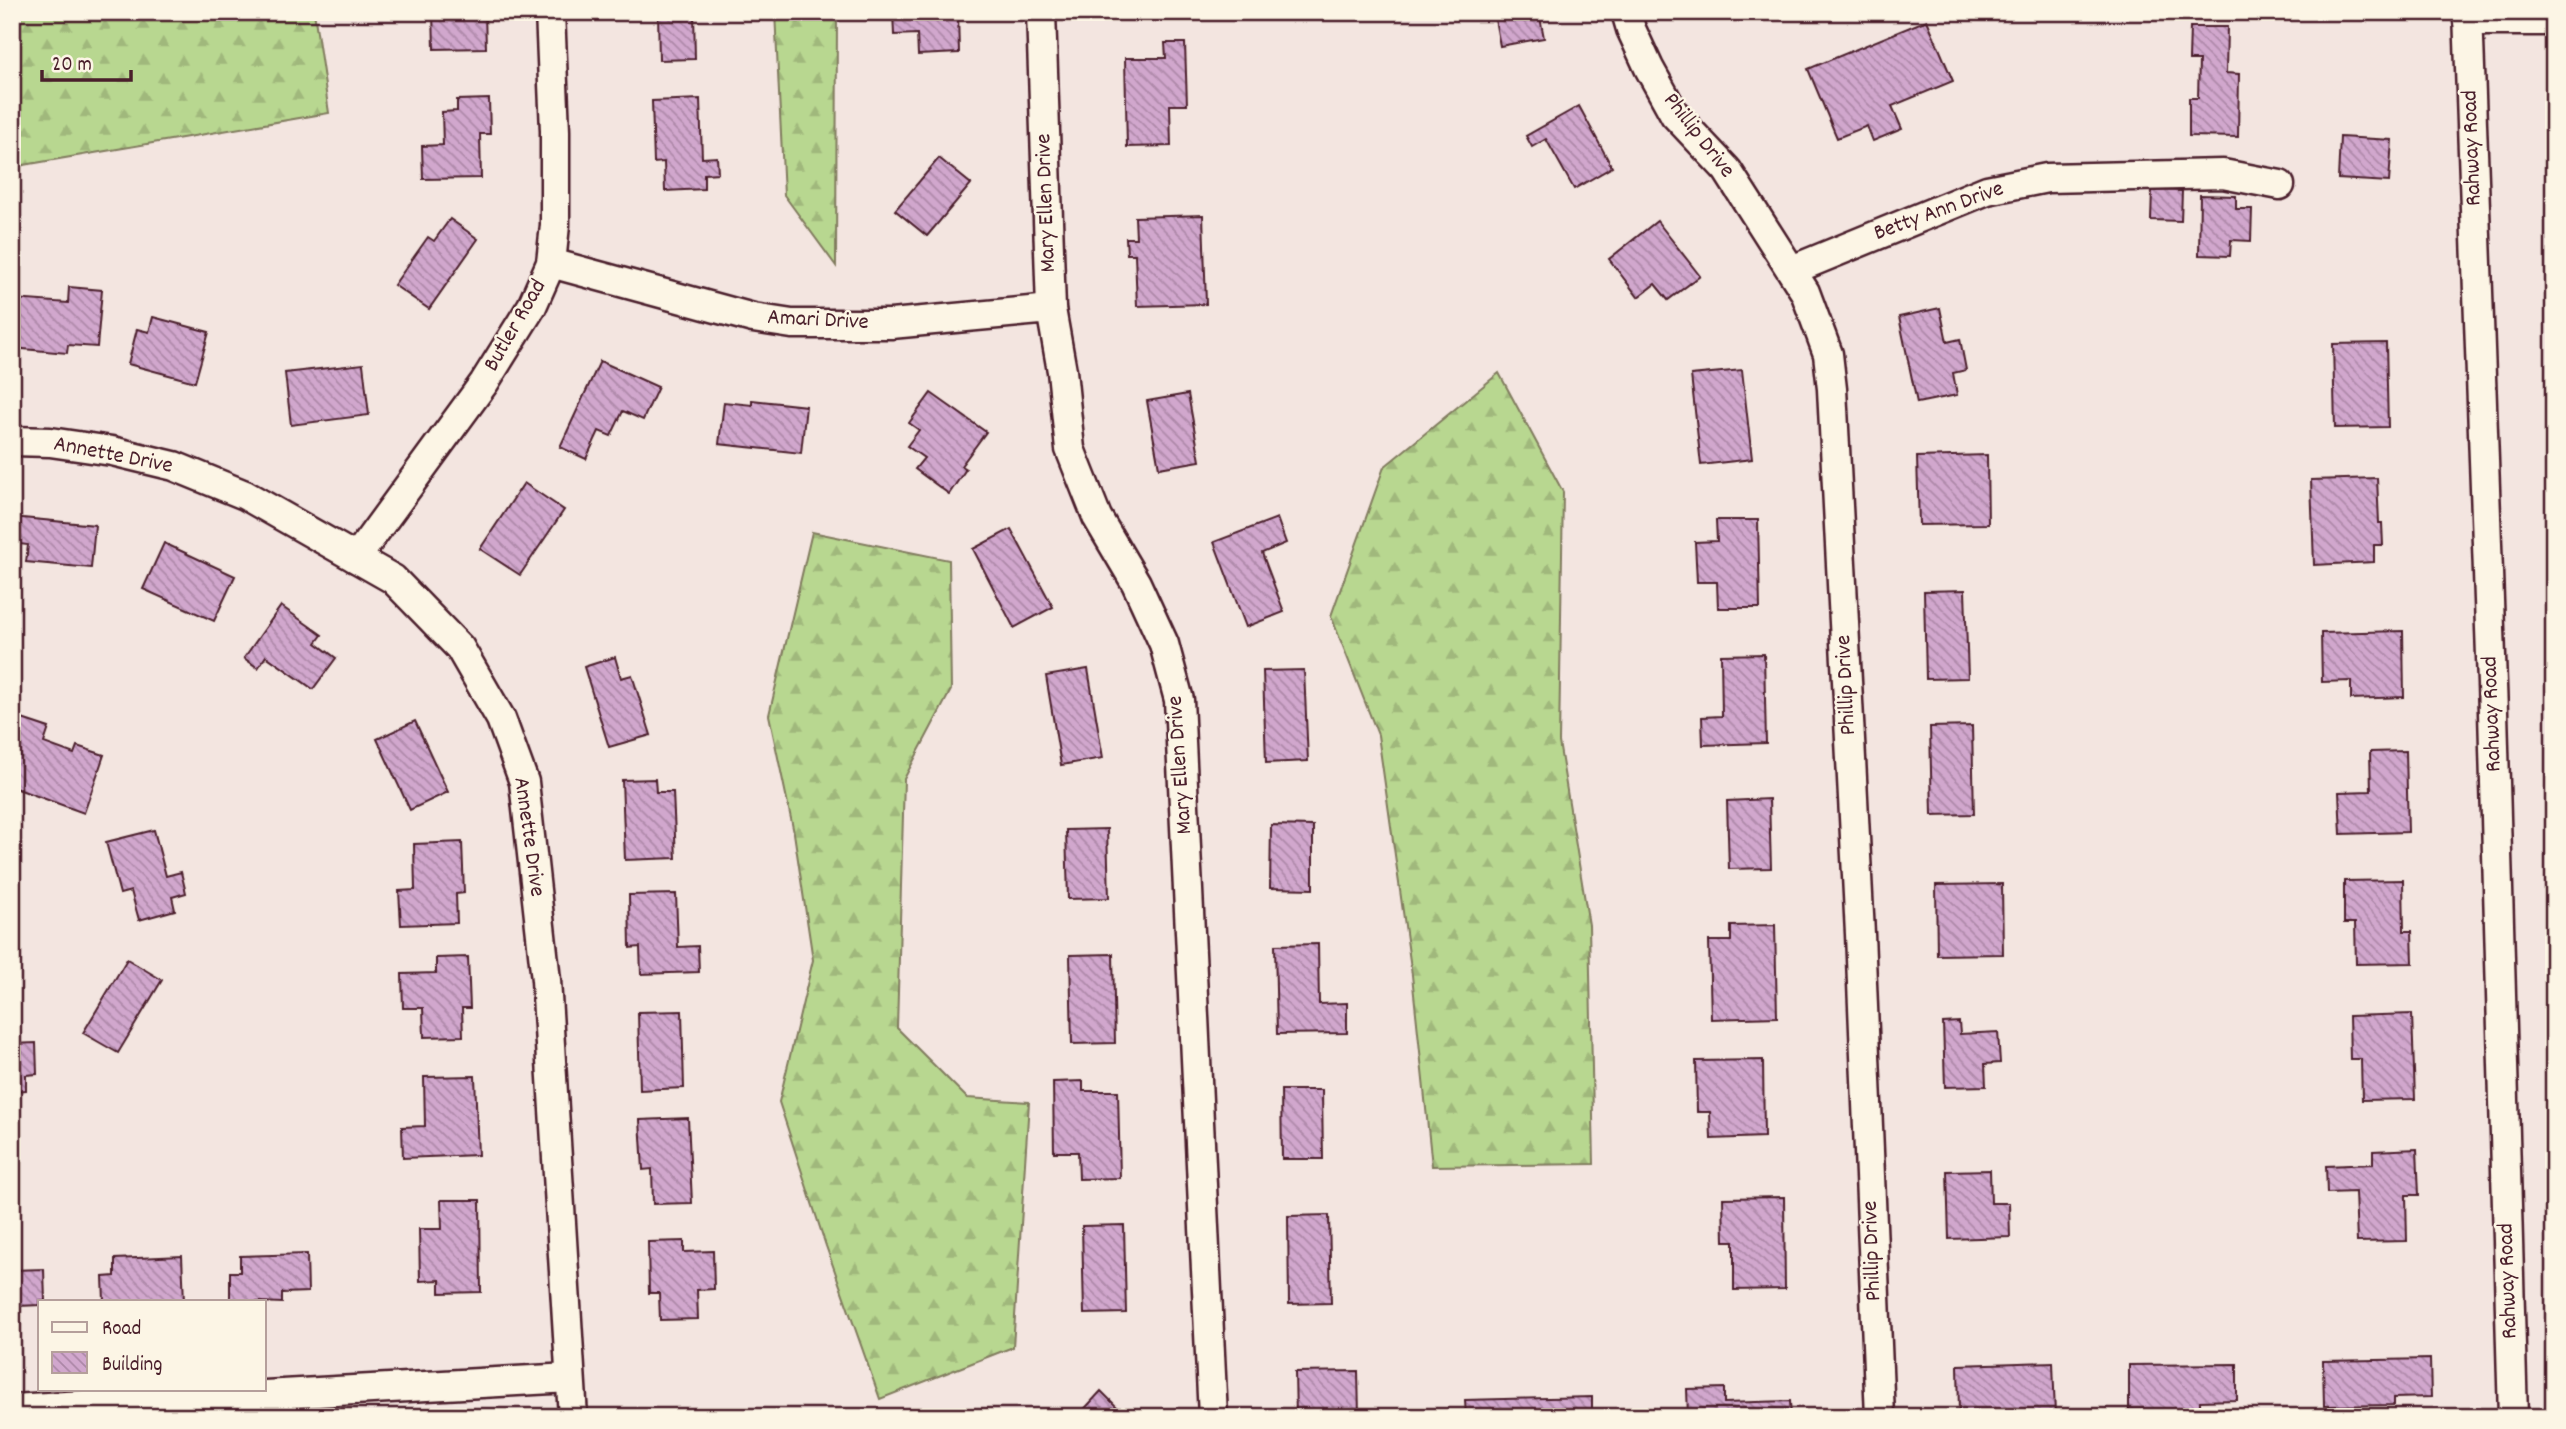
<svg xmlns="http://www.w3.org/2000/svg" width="2566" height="1429" font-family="Dekko,sans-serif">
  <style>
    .forest { fill: url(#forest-firs); stroke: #817b5e; stroke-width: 2 }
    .building { fill: url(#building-back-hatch); stroke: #4a1f2b; stroke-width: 2 }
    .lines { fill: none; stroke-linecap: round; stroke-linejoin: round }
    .minor-casing { stroke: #4a1f2b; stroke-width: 33 }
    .minor { stroke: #fcf5e5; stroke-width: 28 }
    .labels { text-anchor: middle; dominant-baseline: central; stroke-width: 5; stroke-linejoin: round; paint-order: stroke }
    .street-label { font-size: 23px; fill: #4a1f2b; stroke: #fcf5e5 }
  </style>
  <defs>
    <pattern id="forest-firs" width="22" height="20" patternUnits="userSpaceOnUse" patternTransform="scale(1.75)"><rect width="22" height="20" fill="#b8d790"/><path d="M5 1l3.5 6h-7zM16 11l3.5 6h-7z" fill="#a0b87c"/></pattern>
    <pattern id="building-back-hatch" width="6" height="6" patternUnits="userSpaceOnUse" patternTransform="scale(1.75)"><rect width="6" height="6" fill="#d1a7cd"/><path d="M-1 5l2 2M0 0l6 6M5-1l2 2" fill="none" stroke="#ac87a7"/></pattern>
  </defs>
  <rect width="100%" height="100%" fill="#f3e5e0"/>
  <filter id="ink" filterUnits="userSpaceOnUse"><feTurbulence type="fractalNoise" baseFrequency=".0143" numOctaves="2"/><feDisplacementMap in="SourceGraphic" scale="14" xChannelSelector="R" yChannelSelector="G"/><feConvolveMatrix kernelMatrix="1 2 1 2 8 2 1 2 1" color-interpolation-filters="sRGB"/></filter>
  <g filter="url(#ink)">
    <!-- forest -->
    <g class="forest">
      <polygon points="12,12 314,12 329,113 12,167"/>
      <polygon points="775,12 837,12 836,266 784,195"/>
      <polygon points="1499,373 1563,492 1559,742 1589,925 1594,1164 1432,1166 1412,975 1378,735 1331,616 1384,467"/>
      <polygon points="812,532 949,560 951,690 904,779 897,1028 967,1098 1029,1102 1013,1347 880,1399 826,1246 779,1102 813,960 794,833 769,715"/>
    </g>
    <!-- building -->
    <g class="building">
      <polygon points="433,12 485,12 486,48 434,49"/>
      <polygon points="658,12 694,12 695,59 659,60"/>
      <polygon points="893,12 958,12 959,53 918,55 917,34 894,35"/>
      <polygon points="1473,12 1539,12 1544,38 1500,46 1494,14 1474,18"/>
      <polygon points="1713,12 1733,12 1715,18"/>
      <polygon points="1927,20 1953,81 1892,106 1902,129 1873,141 1867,126 1837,138 1808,69"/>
      <polygon points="2190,27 2227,27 2226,73 2239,74 2238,137 2189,136 2189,98 2198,98 2199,60 2189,60"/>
      <polygon points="1165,43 1185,43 1187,105 1170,105 1171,146 1127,147 1125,58 1166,58"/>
      <polygon points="489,99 490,134 480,134 481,178 423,179 422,146 443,145 442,112 457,111 457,100"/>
      <polygon points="700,99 702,158 717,157 718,173 704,174 704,189 665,191 664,162 654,163 652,101"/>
      <polygon points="1579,106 1612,167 1574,189 1546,139 1532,147 1526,136"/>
      <polygon points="2340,137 2392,140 2389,182 2338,179"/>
      <polygon points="939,158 971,184 927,236 895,210"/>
      <polygon points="2152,190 2182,191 2181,221 2151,220"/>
      <polygon points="2200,195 2236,196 2236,209 2252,209 2251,241 2231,240 2230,256 2199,255"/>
      <polygon points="1203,215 1206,304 1137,306 1135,254 1127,254 1126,238 1136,238 1135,217"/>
      <polygon points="450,219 478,239 429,309 394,285 428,237 434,241"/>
      <polygon points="1657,221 1700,276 1668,300 1655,284 1638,297 1609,259"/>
      <polygon points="69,287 102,290 97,347 68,345 67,353 12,348 14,299 68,303"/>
      <polygon points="1940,308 1947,342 1960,339 1966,370 1953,373 1957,395 1917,403 1899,317"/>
      <polygon points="153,317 209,332 195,382 128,364 137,329 149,332"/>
      <polygon points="2386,343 2388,427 2335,428 2333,344"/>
      <polygon points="600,361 658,387 643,420 623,411 611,436 599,431 586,459 560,447"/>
      <polygon points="363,364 369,415 291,425 285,373"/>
      <polygon points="1742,370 1752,459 1701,465 1691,375"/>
      <polygon points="931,393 986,432 961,466 966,469 949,494 915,469 924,458 907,446 919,430 909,423"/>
      <polygon points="1188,394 1200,461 1159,468 1147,401"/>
      <polygon points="752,400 806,406 801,453 719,444 724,402 752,405"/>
      <polygon points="1987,455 1988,524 1919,525 1917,457"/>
      <polygon points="2377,478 2379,523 2382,523 2383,545 2374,545 2374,562 2314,565 2311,480"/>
      <polygon points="524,483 564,510 520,575 480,549"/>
      <polygon points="12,517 95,525 91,568 26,562 28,545 12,543"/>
      <polygon points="1277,518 1286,543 1262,553 1284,612 1246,627 1214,542"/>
      <polygon points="1716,520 1758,520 1760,608 1718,608 1717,582 1697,582 1695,542 1717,541"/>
      <polygon points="1011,529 1053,607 1014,628 973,549"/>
      <polygon points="164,543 235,576 214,621 143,589"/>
      <polygon points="1965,590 1968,678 1926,679 1924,591"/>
      <polygon points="281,606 322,635 316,643 336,658 313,689 266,656 258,668 244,658"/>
      <polygon points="2403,631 2404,697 2351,699 2351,681 2322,682 2321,633"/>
      <polygon points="1764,654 1766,743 1703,745 1702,717 1722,716 1721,655"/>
      <polygon points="615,657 621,678 632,675 651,735 609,747 584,667"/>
      <polygon points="1088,669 1103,758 1061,765 1046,676"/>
      <polygon points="1304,670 1308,761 1266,763 1263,671"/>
      <polygon points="19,718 49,728 44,743 74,754 77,746 104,755 84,813 12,787 12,736"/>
      <polygon points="415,721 448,792 410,810 377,739"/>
      <polygon points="1972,726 1974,814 1932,815 1930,727"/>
      <polygon points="2406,751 2408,832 2341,834 2339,792 2371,791 2370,752"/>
      <polygon points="655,779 656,792 673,792 676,858 625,860 622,780"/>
      <polygon points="1769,799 1771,868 1729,869 1727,801"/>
      <polygon points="1271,825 1313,826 1313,889 1270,888"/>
      <polygon points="1107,829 1109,898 1068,899 1066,830"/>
      <polygon points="154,830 166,876 181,872 186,893 172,897 175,910 139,920 131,891 120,894 106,842"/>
      <polygon points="462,842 464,893 456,894 457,923 401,925 399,891 415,890 414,844"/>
      <polygon points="2403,880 2404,931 2412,931 2413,963 2356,964 2355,923 2344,923 2344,881"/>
      <polygon points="2002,884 2003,954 1937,955 1936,885"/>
      <polygon points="676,894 678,947 698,946 699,972 641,974 640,947 630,948 629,895"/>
      <polygon points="1775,925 1777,1017 1711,1019 1709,941 1731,941 1731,926"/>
      <polygon points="1318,944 1319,1004 1347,1003 1347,1033 1277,1034 1275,945"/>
      <polygon points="1113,954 1115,1043 1072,1044 1070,955"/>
      <polygon points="468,957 470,1008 462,1008 463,1036 424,1037 423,1008 403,1008 402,974 436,973 436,958"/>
      <polygon points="127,959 162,980 118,1053 83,1033"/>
      <polygon points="682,1011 684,1088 640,1090 638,1012"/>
      <polygon points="2412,1014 2415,1099 2362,1100 2361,1059 2350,1059 2349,1016"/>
      <polygon points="1959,1022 1960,1034 1998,1032 2000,1063 1985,1064 1986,1086 1945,1087 1943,1023"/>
      <polygon points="36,1043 37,1074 26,1075 26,1090 12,1091 12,1044"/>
      <polygon points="1763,1060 1764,1137 1711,1139 1710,1112 1697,1112 1696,1061"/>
      <polygon points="475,1076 478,1155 403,1158 402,1127 425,1126 424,1077"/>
      <polygon points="1083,1081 1083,1091 1118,1091 1120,1178 1079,1179 1078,1152 1054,1152 1053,1082"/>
      <polygon points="1281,1090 1322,1090 1323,1159 1282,1159"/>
      <polygon points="688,1118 692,1203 653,1204 652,1169 643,1170 640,1120"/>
      <polygon points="2417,1149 2419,1195 2406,1195 2407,1241 2357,1242 2355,1192 2327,1193 2326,1166 2373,1164 2373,1151"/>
      <polygon points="1990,1170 1991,1203 2009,1203 2010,1237 1949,1239 1947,1171"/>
      <polygon points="1784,1197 1785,1289 1734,1290 1734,1241 1724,1241 1723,1198"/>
      <polygon points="441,1200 480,1200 481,1292 440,1293 440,1280 420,1281 419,1229 442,1229"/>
      <polygon points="1329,1215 1331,1303 1289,1304 1288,1216"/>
      <polygon points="1124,1225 1126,1313 1084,1314 1082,1226"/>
      <polygon points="684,1241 684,1252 713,1251 714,1289 697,1290 698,1319 660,1320 659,1293 649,1293 648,1242"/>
      <polygon points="307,1254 308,1292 282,1293 282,1303 230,1301 230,1272 240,1272 240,1256"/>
      <polygon points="182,1256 184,1301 104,1301 103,1277 115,1276 115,1259"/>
      <polygon points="44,1269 45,1301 40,1301 40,1305 18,1306 18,1315 12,1316 12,1270"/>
      <polygon points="2430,1359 2431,1397 2394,1398 2394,1405 2324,1406 2323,1361"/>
      <polygon points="2053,1362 2055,1415 2013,1416 2012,1412 1959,1413 1958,1365"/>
      <polygon points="2237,1364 2237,1400 2200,1401 2200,1409 2129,1410 2129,1365"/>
      <polygon points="1358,1371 1359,1415 1296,1417 1295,1372"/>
      <polygon points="1724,1388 1724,1403 1790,1401 1791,1417 1688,1417 1687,1389"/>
      <polygon points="1101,1391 1127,1417 1077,1417"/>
      <polygon points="1592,1397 1592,1417 1466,1417 1465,1400"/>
    </g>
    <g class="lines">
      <defs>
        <g id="minor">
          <polyline points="1041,12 1051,309 1062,371 1070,449 1097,517 1136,583 1164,644 1179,700 1213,1417"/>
          <polyline points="1626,12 1631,29 1649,68 1675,115 1727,170 1805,292 1828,354 1832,389 1860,934 1880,1417"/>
          <polyline points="2468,12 2493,712 2513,1417"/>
          <polyline points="2468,21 2554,21"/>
          <polyline points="551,263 753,318 792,324 891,324 1051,309"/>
          <polyline points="1792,270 1987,190 2047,178 2223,174 2280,185"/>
          <polyline points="12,441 50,442 112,451 174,466 245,495 393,579 460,648 501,719 524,782 546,980 573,1417"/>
          <polyline points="356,558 484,383 532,306 551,263 555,225 555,131 550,12"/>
          <polyline points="12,1409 570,1378"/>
        </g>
      </defs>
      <!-- minor casing -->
      <use href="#minor" class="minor-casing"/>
      <!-- minor -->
      <use href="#minor" class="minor"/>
    </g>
  </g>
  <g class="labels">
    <!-- street labels -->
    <g class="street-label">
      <text transform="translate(1698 136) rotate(52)">Phillip Drive</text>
      <text transform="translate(2473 148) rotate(-92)">Rahway Road</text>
      <text transform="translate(1047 203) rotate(-92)">Mary Ellen Drive</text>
      <text transform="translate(1939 212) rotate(-20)">Betty Ann Drive</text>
      <text transform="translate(818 321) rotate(3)">Amari Drive</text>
      <text transform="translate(516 326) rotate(-60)">Butler Road</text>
      <text transform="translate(113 456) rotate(11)">Annette Drive</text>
      <text transform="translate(1847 685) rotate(-93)">Phillip Drive</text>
      <text transform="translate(2493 714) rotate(-92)">Rahway Road</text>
      <text transform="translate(1181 765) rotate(-94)">Mary Ellen Drive</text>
      <text transform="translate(528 837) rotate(82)">Annette Drive</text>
      <text transform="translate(1873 1251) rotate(-92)">Phillip Drive</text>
      <text transform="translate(2509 1281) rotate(-92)">Rahway Road</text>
    </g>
  </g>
  <!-- margin -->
  <rect width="2566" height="1429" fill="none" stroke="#fcf5e5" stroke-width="42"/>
  <rect x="21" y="21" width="2524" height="1387" fill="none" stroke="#4a1f2b" stroke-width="2.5" filter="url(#ink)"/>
  <!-- legend -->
  <rect x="38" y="1300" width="228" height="91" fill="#fcf5e5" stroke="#b59f9b" stroke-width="2"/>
  <rect x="52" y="1322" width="35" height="10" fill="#fcf5e5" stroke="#b59f9b" stroke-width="2"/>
  <text x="102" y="1334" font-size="21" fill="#4a1f2b">Road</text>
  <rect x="52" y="1352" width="35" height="21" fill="url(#building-back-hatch)" stroke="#b59f9b" stroke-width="2"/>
  <text x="102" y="1370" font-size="21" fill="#4a1f2b">Building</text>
  <!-- scale -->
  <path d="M42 70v10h89v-10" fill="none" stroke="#4a1f2b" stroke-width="3.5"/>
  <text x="52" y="70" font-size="21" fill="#4a1f2b" stroke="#fcf5e5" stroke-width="5" paint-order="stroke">20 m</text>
</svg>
